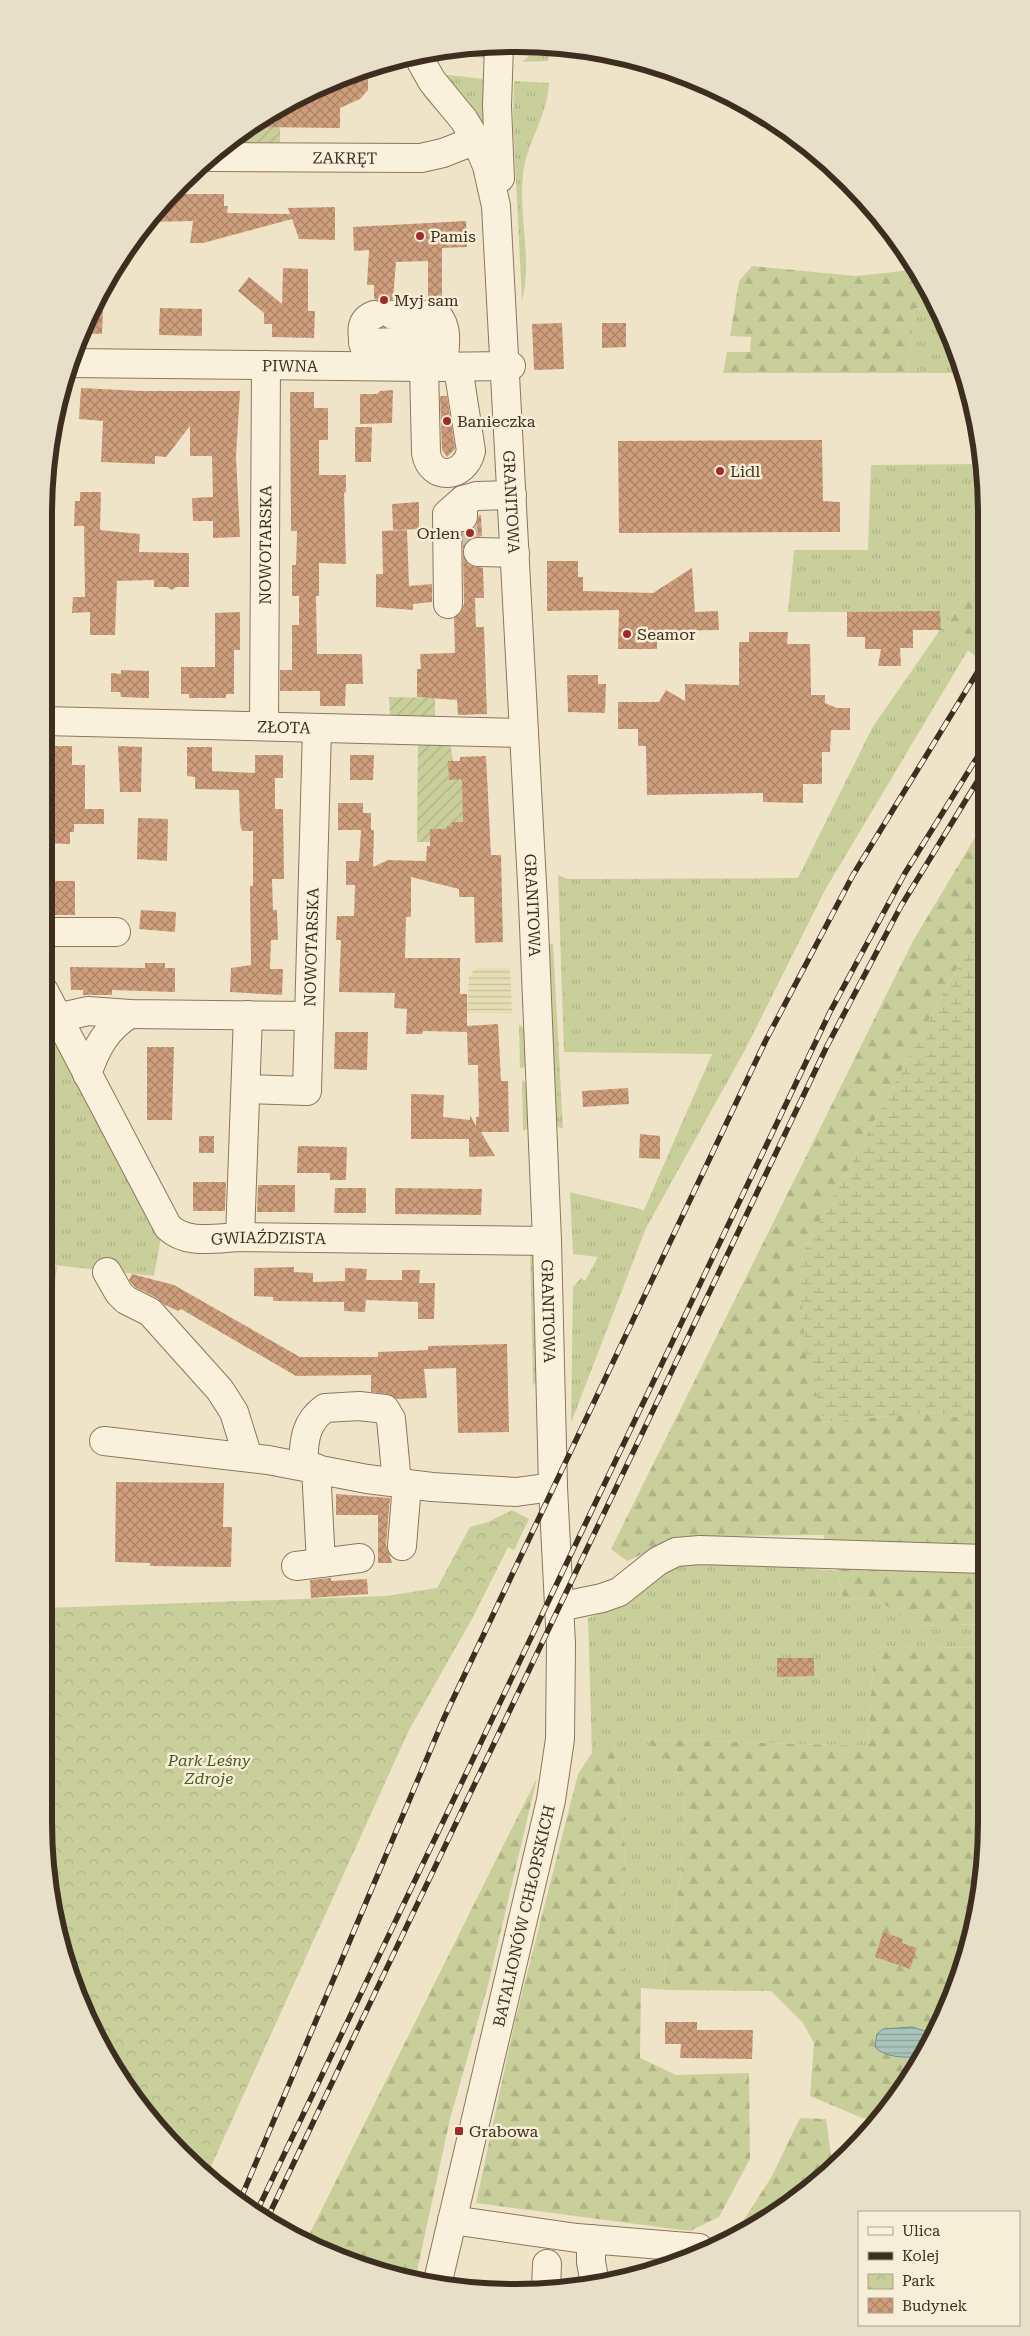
<svg xmlns="http://www.w3.org/2000/svg" width="1030" height="2336" font-family="'Roboto Serif',serif">
  <style>
    .farmland { fill: url(#farmland-rules) }
    .grass { fill: url(#grass-tufts) }
    .forest { fill: url(#forest-firs) }
    .wetland { fill: url(#wetland-marsh) }
    .park { fill: url(#park-crowns) }
    .garden { fill: url(#garden-furrows) }
    .water { fill: url(#water-rules); stroke: #6f938a }
    .building { fill: url(#building-cross-hatch) }
    .lines { fill: none; stroke-linecap: round; stroke-linejoin: round }
    .minor-tunnel { stroke: #ccc0a6; stroke-width: 28; stroke-dasharray: 28 14; stroke-linecap: butt }
    .minor-casing { stroke: #8d765c; stroke-width: 30 }
    .minor { stroke: #faf1dc; stroke-width: 28 }
    .rail-casing { stroke: #3d2e20; stroke-width: 5.5 }
    .rail { stroke: #f7eed8; stroke-width: 4; stroke-dasharray: 11; stroke-linecap: butt }
    .poi-dot { fill: #9e2a2b; stroke: #f7eed8; stroke-width: 2 }
    .labels { text-anchor: middle; dominant-baseline: central; stroke-width: 5; stroke-linejoin: round; paint-order: stroke }
    .street-label { font-size: 16px; fill: #3d2e20; stroke: #f7eed8 }
    .poi-label { font-size: 16px; fill: #3d2e20; stroke: #f7eed8; text-anchor: start }
    .park-label { font-size: 16px; font-style: italic; fill: #4d5a26; stroke: #f7eed8 }
    .rim { fill: none; stroke: #3d2e20; stroke-width: 6 }
  </style>
  <defs>
    <pattern id="farmland-rules" width="6" height="5" patternUnits="userSpaceOnUse" patternTransform="scale(1.25)"><rect width="6" height="5" fill="#e6deb5"/><path d="M0 2.5h6" fill="none" stroke="#c6bf9b"/></pattern>
    <pattern id="grass-tufts" width="24" height="20" patternUnits="userSpaceOnUse" patternTransform="scale(1.25)"><rect width="24" height="20" fill="#c9cf9b"/><path d="M3 7l-1-3M5 7V3M7 7l1-3M15 17l-1-3M17 17v-4M19 17l1-3" fill="none" stroke="#aeb285"/></pattern>
    <pattern id="forest-firs" width="22" height="20" patternUnits="userSpaceOnUse" patternTransform="scale(1.25)"><rect width="22" height="20" fill="#c9cf9b"/><path d="M5 1l3.5 6h-7zM16 11l3.5 6h-7z" fill="#aeb285"/></pattern>
    <pattern id="wetland-marsh" width="20" height="14" patternUnits="userSpaceOnUse" patternTransform="scale(1.25)"><rect width="20" height="14" fill="#c9cf9b"/><path d="M1 5h8M5 5V1M11 12h8M15 12V8" fill="none" stroke="#aeb285"/></pattern>
    <pattern id="park-crowns" width="20" height="18" patternUnits="userSpaceOnUse" patternTransform="scale(1.25)"><rect width="20" height="18" fill="#c9cf9b"/><path d="M2 6a3 3 0 1 1 6 0M12 15a3 3 0 1 1 6 0" fill="none" stroke="#aeb285"/></pattern>
    <pattern id="garden-furrows" width="10" height="10" patternUnits="userSpaceOnUse" patternTransform="scale(1.25)"><rect width="10" height="10" fill="#c9cf9b"/><path d="M-1 1l2-2M0 10L10 0M9 11l2-2" fill="none" stroke="#aeb285"/></pattern>
    <pattern id="water-rules" width="6" height="5" patternUnits="userSpaceOnUse" patternTransform="scale(1.25)"><rect width="6" height="5" fill="#a9c4bc"/><path d="M0 2.5h6" fill="none" stroke="#8ba098"/></pattern>
    <pattern id="building-cross-hatch" width="8" height="8" patternUnits="userSpaceOnUse" patternTransform="scale(1.25)"><rect width="8" height="8" fill="#cf9f7d"/><path d="M0 0l8 8M0 8l8-8" fill="none" stroke="#a98266"/></pattern>
  </defs>
  <rect width="100%" height="100%" fill="#f0e4c8"/>
  <!-- farmland -->
  <polygon class="farmland" points="478,968 510,968 512,1014 467,1013 469,977 474,970"/>
  <!-- grass -->
  <g class="grass">
    <polygon points="484,45 488,45 486,58 433,53"/>
    <polygon points="539,47 550,47 548,61 522,62"/>
    <polygon points="414,72 457,134 425,98 411,75"/>
    <polygon points="439,74 484,79 483,107 485,131"/>
    <path d="M 514,81 L 549,83 C 547,118 526,143 523,175 C 518,217 533,259 522,301 L 513,123 Z"/>
    <polygon points="914,308 936,310 950,334 961,373 908,373"/>
    <polygon points="982,464 983,573 941,630 968,650 825,890 745,1050 646,1228 571,1423 573,1287 581,1278 585,1281 598,1257 573,1254 570,1192 644,1210 712,1054 564,1052 558,875 568,879 798,878 872,728 940,630 940,612 788,612 794,550 868,550 871,465"/>
    <polygon points="546,944 553,944 563,1129 556,1126 554,1122"/>
    <polygon points="44,1008 162,1231 154,1276 44,1264"/>
    <polygon points="519,1024 526,1031 528,1067 520,1068"/>
    <polygon points="522,1080 529,1084 531,1126 523,1131"/>
    <polygon points="530,1252 536,1258 538,1380 533,1385"/>
    <polygon points="701,1558 837,1571 843,1598 877,1599 914,1626 986,1624 986,1648 874,1646 868,1746 645,1739 676,1767 685,1803 681,1874 664,1972 667,1990 641,1988 626,1982 617,1949 625,1851 614,1744 592,1753 588,1618 612,1609 672,1561"/>
  </g>
  <!-- forest -->
  <g class="forest">
    <polygon points="752,266 856,276 913,270 936,310 914,308 908,373 723,373 727,352 750,352 751,337 730,336 739,281"/>
    <polygon points="983,573 983,662 941,630"/>
    <polygon points="983,824 984,918 798,1262 824,1422 936,1412 985,1424 986,1624 914,1626 877,1599 843,1598 837,1571 823,1535 715,1536 671,1541 627,1561 611,1549 913,941"/>
    <polygon points="874,1646 986,1648 986,1821 961,1973 923,2056 878,2119 862,2118 810,2096 814,2043 803,2023 771,1991 667,1990 664,1972 681,1874 685,1803 676,1767 644,1739 868,1746"/>
    <polygon points="614,1743 625,1851 617,1949 626,1982 641,1988 640,2058 676,2075 749,2073 750,2159 719,2217 690,2231 476,2203 515,2021 578,1774 592,1753"/>
    <polygon points="537,1778 488,1985 450,2119 415,2280 307,2239"/>
    <polygon points="800,2118 826,2119 832,2162 751,2229 734,2235 772,2176"/>
  </g>
  <!-- wetland -->
  <polygon class="wetland" points="984,918 985,1424 936,1412 824,1422 806,1356 798,1262"/>
  <!-- park -->
  <g class="park">
    <polygon points="44,1264 57,1267 44,1372"/>
    <polygon points="512,1510 529,1519 514,1550 508,1547 472,1619 409,1730 209,2171 161,2131 107,2056 69,1973 44,1821 44,1608 386,1596 437,1588 470,1527 488,1522"/>
  </g>
  <!-- garden -->
  <g class="garden">
    <polygon points="250,127 280,127 280,142 233,142 233,138"/>
    <polygon points="389,697 435,698 435,716 390,716"/>
    <polygon points="418,741 450,742 453,761 448,761 461,777 461,783 465,783 463,822 452,822 452,826 447,826 447,829 430,829 430,842 417,842"/>
  </g>
  <!-- water -->
  <path class="water" d="M 912,2027 L 925,2031 L 931,2037 L 924,2055 C 911,2059 884,2058 875,2047 L 877,2034 L 883,2029 Z"/>
  <!-- building -->
  <g class="building">
    <polygon points="354,74 368,74 368,90 360,99 340,108 340,128 250,127 307,92"/>
    <polygon points="171,194 224,194 224,206 228,206 227,213 290,214 288,208 335,207 335,240 299,239 292,219 203,243 190,243 193,221 148,222"/>
    <polygon points="466,221 467,247 442,248 442,301 428,299 428,261 396,262 393,299 384,303 374,299 374,285 367,285 369,250 354,251 353,227"/>
    <polygon points="283,268 308,269 308,311 315,311 314,338 272,337 272,324 264,324 264,313 238,291 249,277 282,304"/>
    <polygon points="104,287 102,334 82,333"/>
    <polygon points="160,308 202,309 202,336 159,335"/>
    <polygon points="562,323 564,369 534,370 532,324"/>
    <polygon points="602,323 626,323 626,347 602,348"/>
    <polygon points="81,388 141,391 240,391 236,456 240,537 213,538 213,521 193,521 192,498 213,497 212,456 190,456 190,426 166,457 155,456 155,464 101,462 103,421 79,419"/>
    <polygon points="393,390 392,423 360,424 360,394 377,394 380,391"/>
    <polygon points="290,392 314,392 314,408 328,408 328,440 319,440 319,475 346,475 346,492 344,493 346,564 319,563 319,596 316,596 317,654 362,654 363,684 346,684 345,706 320,706 320,691 280,691 280,670 292,670 292,625 299,625 299,596 292,596 292,565 296,565 297,531 291,531"/>
    <polygon points="440,396 447,396 455,449 447,457 442,450"/>
    <polygon points="355,427 372,427 371,462 355,462"/>
    <polygon points="822,440 823,501 840,502 840,532 619,533 618,441"/>
    <polygon points="80,492 101,492 100,530 140,534 139,552 189,553 189,587 176,587 172,590 167,587 154,587 154,580 117,581 115,635 90,635 90,612 72,613 73,597 85,597 84,526 74,526 75,501 80,501"/>
    <polygon points="419,502 419,529 393,530 392,504"/>
    <polygon points="479,515 481,515 482,536 470,539 463,549 463,533 470,531 476,525"/>
    <polygon points="407,530 409,586 432,584 432,602 413,604 413,610 376,607 376,574 383,574 382,531"/>
    <polygon points="463,555 469,565 483,568 484,598 475,598 476,627 484,627 487,714 458,715 457,700 417,697 417,669 421,669 420,654 455,653 454,618 461,612 464,604"/>
    <polygon points="547,561 578,561 578,577 583,577 583,591 653,593 692,568 695,612 718,611 719,630 657,631 657,649 618,649 619,610 547,611"/>
    <polygon points="940,611 941,630 913,630 913,648 900,648 901,666 878,666 881,649 865,649 865,637 847,637 847,612"/>
    <polygon points="240,612 240,650 234,650 234,694 226,694 226,698 189,698 189,694 181,694 181,667 215,667 215,613"/>
    <polygon points="749,632 788,632 787,644 810,644 811,695 825,695 825,703 837,708 850,708 850,730 831,730 830,752 822,752 822,784 803,784 803,803 763,802 763,793 647,795 646,746 638,746 638,729 618,729 618,702 659,702 666,690 685,701 685,684 739,685 739,642 749,642"/>
    <polygon points="121,670 149,671 149,698 121,697 120,692 111,692 111,673 121,674"/>
    <polygon points="567,675 598,675 598,684 606,684 605,713 568,712"/>
    <polygon points="47,746 72,746 72,765 85,765 85,809 104,809 104,824 74,824 74,832 70,832 70,844 46,843"/>
    <polygon points="118,746 142,747 141,792 120,792"/>
    <polygon points="187,747 212,747 212,771 255,773 255,755 283,755 283,778 275,778 275,809 283,809 284,879 272,879 273,910 277,910 278,940 271,940 270,969 283,969 282,995 230,992 231,968 251,965 250,886 253,886 253,831 242,831 240,823 239,790 195,789 195,777 187,776"/>
    <polygon points="350,755 374,755 373,780 350,780"/>
    <polygon points="486,756 491,855 501,855 503,942 475,943 474,897 459,897 459,889 411,877 411,917 406,917 405,958 460,958 460,994 467,994 467,1026 498,1024 501,1081 508,1081 509,1132 481,1132 495,1156 469,1157 469,1139 411,1139 411,1094 444,1095 443,1117 470,1120 470,1115 476,1126 476,1117 479,1117 478,1065 468,1065 467,1032 423,1031 422,1034 406,1034 407,1009 394,1008 395,993 339,992 341,940 336,940 337,916 354,916 355,885 346,885 346,861 359,861 361,830 338,830 338,803 363,803 363,813 371,813 371,830 364,830 374,830 373,867 388,860 426,861 427,846 430,846 430,829 447,829 447,826 452,826 452,822 463,822 462,783 461,779 449,780 448,761 460,761 460,757"/>
    <polygon points="138,818 168,819 167,861 137,859"/>
    <polygon points="45,881 75,881 75,915 44,915"/>
    <polygon points="141,910 176,912 175,932 139,929"/>
    <polygon points="145,963 165,963 165,968 175,968 175,992 112,990 112,995 83,995 83,990 71,990 70,967 145,968"/>
    <polygon points="335,1032 368,1032 367,1070 334,1069"/>
    <polygon points="147,1047 174,1047 172,1120 147,1120"/>
    <polygon points="628,1088 629,1104 583,1107 582,1091"/>
    <polygon points="640,1134 660,1136 660,1159 639,1158"/>
    <rect x="199" y="1136" width="15" height="17"/>
    <polygon points="298,1146 347,1147 346,1180 330,1180 330,1173 297,1173"/>
    <polygon points="193,1182 226,1182 225,1211 193,1211"/>
    <polygon points="258,1185 295,1185 295,1212 257,1212"/>
    <polygon points="335,1188 366,1188 366,1213 334,1213"/>
    <polygon points="395,1188 482,1189 481,1215 395,1214"/>
    <polygon points="294,1267 294,1272 313,1273 313,1282 345,1281 345,1268 367,1269 366,1280 402,1280 402,1270 420,1270 419,1283 435,1283 434,1319 418,1319 418,1302 366,1300 365,1312 344,1311 344,1302 273,1301 273,1297 254,1296 254,1268"/>
    <polygon points="132,1274 174,1285 300,1357 378,1357 378,1352 428,1350 428,1346 507,1344 509,1432 458,1433 456,1368 424,1369 427,1398 397,1399 387,1394 371,1392 371,1375 296,1376 181,1309 178,1311 165,1305 157,1298 135,1287 129,1280"/>
    <polygon points="116,1482 224,1483 223,1527 232,1527 231,1567 150,1566 150,1563 115,1562"/>
    <polygon points="336,1494 390,1498 386,1545 392,1563 378,1563 378,1515 336,1515"/>
    <polygon points="331,1578 331,1581 367,1579 368,1594 311,1598 310,1580"/>
    <polygon points="777,1658 814,1658 814,1676 777,1677"/>
    <polygon points="883,1932 903,1939 902,1943 917,1948 910,1969 875,1957"/>
    <polygon points="665,2022 697,2022 697,2030 753,2030 752,2059 680,2058 681,2044 665,2044"/>
  </g>
  <g class="lines">
    <!-- minor-tunnel -->
    <polyline class="minor-tunnel" points="463,517 464,551"/>
    <defs>
      <g id="minor">
        <polyline points="499,45 497,106 500,178"/>
        <path id="s1" d="M 418,56 L 432,81 L 464,120 L 476,140 L 487,166 L 496,206 L 533,902 L 547,1241 L 553,1487 L 561,1644 L 560,1739 L 551,1800 L 437,2285"/>
        <path id="s2" d="M 211,157 L 421,158 L 443,153 L 476,140"/>
        <path d="M 393,315 L 437,315 C 450,329 444,349 443,367"/>
        <polyline points="363,343 445,341"/>
        <path d="M 366,360 C 367,345 353,323 374,315"/>
        <path id="s3" d="M 69,363 L 424,367 L 511,366"/>
        <path d="M 424,367 L 426,453 C 431,482 465,478 471,451 L 458,367"/>
        <polyline points="463,517 463,500 477,496 512,495"/>
        <polyline points="478,552 515,553"/>
        <polyline points="448,604 447,514 463,500"/>
        <path id="s4" d="M 44,721 L 524,733"/>
        <path id="s5" d="M 264,726 L 266,365"/>
        <polyline points="44,932 116,932"/>
        <path id="s6" d="M 44,991 L 168,1227 C 187,1245 216,1238 240,1237 L 547,1241"/>
        <polyline points="57,1018 88,1011 130,1014 308,1016"/>
        <path d="M 87,1074 C 96,1049 106,1028 130,1014"/>
        <path id="s7" d="M 246,1089 L 307,1091 L 317,729"/>
        <polyline points="240,1237 248,1015"/>
        <polyline points="107,1272 119,1293 126,1300 150,1312 220,1390 234,1412 248,1457"/>
        <polyline points="104,1441 268,1460 367,1479 432,1487 516,1492 553,1487"/>
        <path d="M 303,1466 C 304,1442 304,1423 325,1408 L 359,1406 L 385,1409 L 391,1419 L 397,1483"/>
        <polyline points="316,1468 321,1563 360,1558"/>
        <polyline points="402,1546 407,1484"/>
        <polyline points="296,1566 321,1563"/>
        <polyline points="559,1607 602,1598 619,1592 658,1561 676,1552 700,1550 985,1559"/>
        <polyline points="452,2220 577,2238 699,2248"/>
        <polyline points="591,2239 591,2262 595,2284"/>
        <polyline points="546,2289 547,2264"/>
      </g>
    </defs>
    <!-- minor casing -->
    <use href="#minor" class="minor-casing"/>
    <!-- minor -->
    <use href="#minor" class="minor"/>
    <defs>
      <g id="rail">
        <polyline points="241,2198 444,1718 766,1040 853,875 983,663"/>
        <polyline points="257,2211 830,1012 905,873 983,748"/>
        <polyline points="267,2219 827,1046 901,906 983,772"/>
      </g>
    </defs>
    <!-- rail casing -->
    <use href="#rail" class="rail-casing"/>
    <!-- rail -->
    <use href="#rail" class="rail"/>
  </g>
  <!-- markers -->
  <g class="poi-dot">
    <circle cx="420" cy="236" r="5"/>
    <circle cx="384" cy="300" r="5"/>
    <circle cx="447" cy="421" r="5"/>
    <circle cx="720" cy="471" r="5"/>
    <circle cx="470" cy="533" r="5"/>
    <circle cx="627" cy="634" r="5"/>
    <rect x="454" y="2126" width="10" height="10" rx="2.5"/>
  </g>
  <g class="labels">
    <!-- street labels -->
    <g class="street-label">
      <text stroke="none"><textPath href="#s2" startOffset="134">ZAKRĘT</textPath></text>
      <text stroke="none"><textPath href="#s3" startOffset="221">PIWNA</textPath></text>
      <text stroke="none"><textPath href="#s1" startOffset="468">GRANITOWA</textPath></text>
      <text stroke="none"><textPath href="#s5" startOffset="181">NOWOTARSKA</textPath></text>
      <text stroke="none"><textPath href="#s4" startOffset="240">ZŁOTA</textPath></text>
      <text stroke="none"><textPath href="#s1" startOffset="872">GRANITOWA</textPath></text>
      <text stroke="none"><textPath href="#s7" startOffset="205">NOWOTARSKA</textPath></text>
      <text stroke="none"><textPath href="#s6" startOffset="370">GWIAŹDZISTA</textPath></text>
      <text stroke="none"><textPath href="#s1" startOffset="1278">GRANITOWA</textPath></text>
      <text transform="translate(524 1916) rotate(-77)">BATALIONÓW CHŁOPSKICH</text>
    </g>
    <!-- poi labels -->
    <g class="poi-label">
      <text x="430" y="236">Pamis</text>
      <text x="394" y="300">Myj sam</text>
      <text x="457" y="421">Banieczka</text>
      <text x="730" y="471">Lidl</text>
      <text x="460" y="533" text-anchor="end">Orlen</text>
      <text x="637" y="634">Seamor</text>
      <text x="469" y="2131">Grabowa</text>
    </g>
    <!-- park labels -->
    <g class="park-label">
      <text x="209" y="1760">Park Leśny<tspan x="209" dy="18">Zdroje</tspan></text>
    </g>
  </g>
  <!-- crop -->
  <path d="M0 0H1030V2336H0ZM514 52H516A462 462 0 0 1 978 514V1822A462 462 0 0 1 516 2284H514A462 462 0 0 1 52 1822V514A462 462 0 0 1 514 52Z" fill="#e8dfc9" fill-rule="evenodd"/>
  <path class="rim" d="M514 52H516A462 462 0 0 1 978 514V1822A462 462 0 0 1 516 2284H514A462 462 0 0 1 52 1822V514A462 462 0 0 1 514 52Z"/>
  <!-- legend -->
  <rect x="858" y="2211" width="162" height="115" fill="#f7eed8" stroke="#ada18e"/>
  <rect x="868" y="2227" width="25" height="8" fill="#faf1dc" stroke="#ada18e"/>
  <text x="902" y="2236" font-size="15" fill="#3d2e20">Ulica</text>
  <rect x="868" y="2252" width="25" height="8" fill="#3d2e20" stroke="#ada18e"/>
  <text x="902" y="2261" font-size="15" fill="#3d2e20">Kolej</text>
  <rect x="868" y="2274" width="25" height="15" fill="url(#park-crowns)" stroke="#ada18e"/>
  <text x="902" y="2286" font-size="15" fill="#3d2e20">Park</text>
  <rect x="868" y="2298" width="25" height="15" fill="url(#building-cross-hatch)" stroke="#ada18e"/>
  <text x="902" y="2311" font-size="15" fill="#3d2e20">Budynek</text>
</svg>
